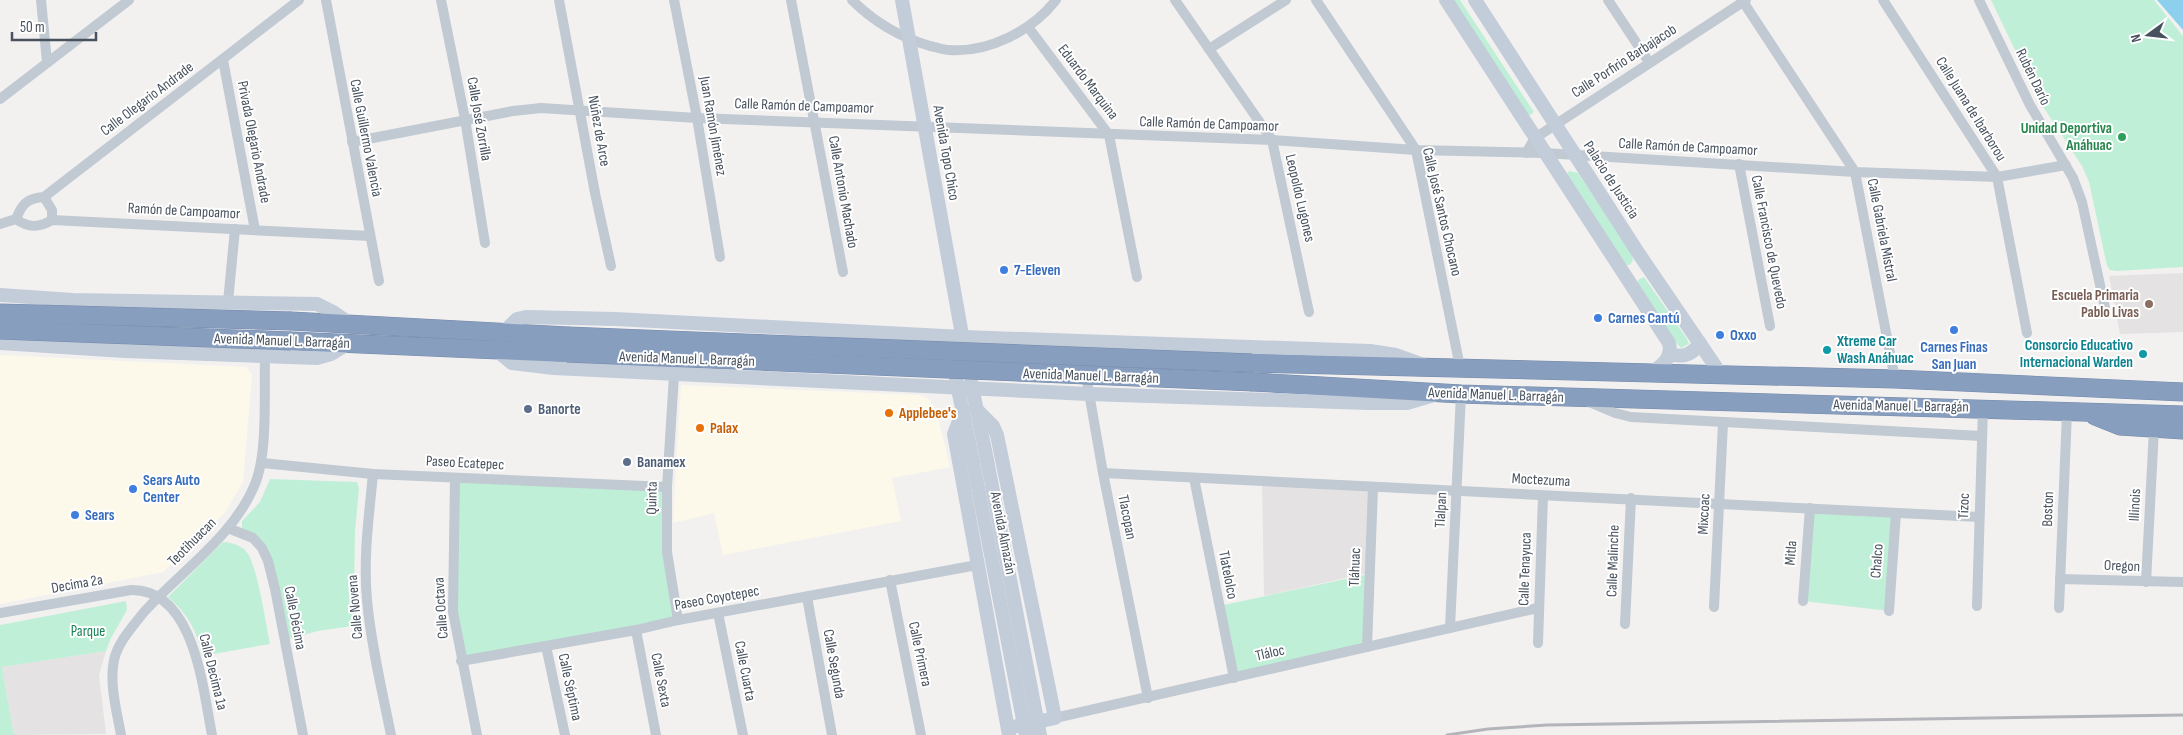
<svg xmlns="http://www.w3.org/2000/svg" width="2183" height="735" font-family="'Sofia Sans Condensed',sans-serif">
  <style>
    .commercial { fill: #fcf9eb }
    .education { fill: #e4e2e2 }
    .green { fill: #bff0d7 }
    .water { fill: #8cd0ed }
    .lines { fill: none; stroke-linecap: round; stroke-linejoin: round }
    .highway-casing { stroke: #7389ab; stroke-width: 19 }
    .street { stroke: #c1c9d2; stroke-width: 10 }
    .secondary { stroke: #c3ccd9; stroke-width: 14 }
    .highway { stroke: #889ebf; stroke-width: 18 }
    .rail { stroke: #b3b5bb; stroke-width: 3 }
    .highway-bridge-casing { stroke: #7389ab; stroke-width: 19; stroke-linecap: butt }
    .secondary-bridge { stroke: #c3ccd9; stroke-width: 14 }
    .highway-bridge { stroke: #889ebf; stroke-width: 18 }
    .leisure-dot { fill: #2e9e5b; stroke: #fff; stroke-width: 2 }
    .shop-dot { fill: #3f7fe0; stroke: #fff; stroke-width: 2 }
    .education-dot { fill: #8d6e63; stroke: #fff; stroke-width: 2 }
    .culture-dot { fill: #0f9aa8; stroke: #fff; stroke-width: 2 }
    .service-dot { fill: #5c6f8a; stroke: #fff; stroke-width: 2 }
    .food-dot { fill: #e8710a; stroke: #fff; stroke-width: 2 }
    .labels { text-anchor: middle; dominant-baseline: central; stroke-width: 4; stroke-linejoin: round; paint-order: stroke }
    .street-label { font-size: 15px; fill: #48525e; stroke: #fff }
    .leisure-label { font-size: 15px; font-weight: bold; fill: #27864d; stroke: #fff; text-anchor: end }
    .shop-label { font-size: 15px; font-weight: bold; fill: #366cbe; stroke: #fff; text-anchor: start }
    .education-label { font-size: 15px; font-weight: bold; fill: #785e54; stroke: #fff; text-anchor: end }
    .culture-label { font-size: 15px; font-weight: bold; fill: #0d838f; stroke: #fff; text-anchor: start }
    .service-label { font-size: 15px; font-weight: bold; fill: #4e5e75; stroke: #fff; text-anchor: start }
    .food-label { font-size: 15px; font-weight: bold; fill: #c56008; stroke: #fff; text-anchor: start }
    .park-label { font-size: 15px; fill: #178256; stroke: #fff }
  </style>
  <rect width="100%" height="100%" fill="#f3f1f0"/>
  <!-- commercial -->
  <g class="commercial">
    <polygon points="0,355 246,367 252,374 243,482 224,514 163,572 0,604"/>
    <polygon points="681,385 920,395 930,400 936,410 950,467 892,478 901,521 723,555 714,513 673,523"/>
  </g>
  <!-- education -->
  <g class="education">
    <polygon points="2183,273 2183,332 2120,334 2109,276"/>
    <polygon points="1262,483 1369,491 1368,573 1264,596"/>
    <polygon points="106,651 99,675 106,734 14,735 2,667"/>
  </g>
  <!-- green -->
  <g class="green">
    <polygon points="1452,0 1460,0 1534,112 1529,116"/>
    <polygon points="1991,0 2154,0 2183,36 2183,267 2116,271 2110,270 2107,266 2089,182 2082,166 2040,102"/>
    <polygon points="1569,171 1578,173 1632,255 1633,260 1630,265 1625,265 1567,174"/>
    <polygon points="1644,277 1687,339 1689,344 1681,348 1678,345 1637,286 1638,280"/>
    <polygon points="455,478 667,487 667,552 678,620 461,661 456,635"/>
    <polygon points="270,479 357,482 359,488 355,532 354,591 359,625 318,631 289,639 272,562 242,532 242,521 260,502"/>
    <polygon points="1809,511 1896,513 1889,611 1803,601"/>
    <path d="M 223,542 C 231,542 239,545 245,550 C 257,561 266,625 270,644 L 202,656 C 198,632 187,613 168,597 Z"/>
    <polygon points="1369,574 1367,647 1234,678 1219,606"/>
    <polygon points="126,601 127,610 111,638 106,651 2,667 14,735 0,735 0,625"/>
  </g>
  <!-- water -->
  <polygon class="water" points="2157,0 2183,0 2183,30"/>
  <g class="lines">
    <defs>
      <g id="highway">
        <polyline points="291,321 568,336"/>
        <polyline points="291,341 567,353"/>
        <polyline points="1252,363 1895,379 2183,392"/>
        <polyline points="1253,382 1461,394 2183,415"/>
        <polyline points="2095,416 2120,426 2183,430"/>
      </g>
    </defs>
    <!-- highway casing -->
    <use href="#highway" class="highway-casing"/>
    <!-- street -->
    <g class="street">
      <polyline points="41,0 47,62"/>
      <polyline points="326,0 379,281"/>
      <polyline points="441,0 465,119 485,243"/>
      <polyline points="559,0 595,193 611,266"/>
      <polyline points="674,0 697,118 720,257"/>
      <polyline points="791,0 843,272"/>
      <path d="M 852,0 C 875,23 899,37 930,46 C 936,47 943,50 949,50 C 988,53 1032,31 1056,0"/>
      <polyline points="1175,0 1272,140 1309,312"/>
      <polyline points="1316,0 1416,150 1460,367"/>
      <polyline points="1608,0 1649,62"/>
      <polyline points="1742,0 1855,172 1895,379"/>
      <polyline points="1883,0 1997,177 2027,333"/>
      <polyline points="1979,0 2030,105 2073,178 2082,202 2105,308"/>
      <polyline points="1028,27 1109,135 1137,277"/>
      <polyline points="1209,49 1286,0"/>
      <polyline points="223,60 255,230"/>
      <polyline points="0,99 129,0"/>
      <polyline points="352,142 513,111 541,108 697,118 1272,140 1416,150 1544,153 1855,172 1997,177 2066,165"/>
      <polyline points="1526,153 1535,138 1746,0"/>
      <polyline points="1739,164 1770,326"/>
      <polyline points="44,197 52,210 52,220"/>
      <path d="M 16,219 C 22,204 27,198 44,197 L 299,0"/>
      <path d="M 0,224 L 16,219 C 28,228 39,228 52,220 L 370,236"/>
      <polyline points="228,302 235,229"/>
      <polyline points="1085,370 1103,473 1148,698"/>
      <polyline points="674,375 667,487 667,552 678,620"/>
      <polyline points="1589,402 1615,413 1631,417 1981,436"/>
      <polyline points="262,463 373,474 667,487"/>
      <polyline points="1103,473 1979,517"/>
      <path d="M 373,474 C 369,516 363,558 367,600 C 371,645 382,690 391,735"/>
      <polyline points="455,478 453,612 477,735"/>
      <polyline points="1194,478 1234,678"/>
      <polyline points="228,528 253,538 262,548 268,561 275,589 303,735"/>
      <polyline points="2060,579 2183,582"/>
      <polyline points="890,580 921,735"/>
      <polyline points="2146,582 2154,429"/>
      <polyline points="807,597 832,735"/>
      <polyline points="1803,601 1810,508"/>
      <polyline points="1977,606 1983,408"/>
      <polyline points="1714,607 1723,423"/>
      <polyline points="2059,608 2067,412"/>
      <polyline points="1889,611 1896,513"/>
      <path d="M 0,613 L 131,590 C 195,589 203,690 212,735"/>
      <polyline points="718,613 743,735"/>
      <polyline points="1625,624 1631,498"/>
      <polyline points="1450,628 1461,394"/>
      <polyline points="636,630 656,735"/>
      <polyline points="1538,643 1543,496"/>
      <polyline points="546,646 565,735"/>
      <polyline points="1367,647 1373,488"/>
      <polyline points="461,661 636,630 678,620 977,565"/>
      <polyline points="1055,718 1538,608"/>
      <path d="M 121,735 C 117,712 109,684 114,660 C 118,642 133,626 144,612 C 181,571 234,536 255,484 C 268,453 264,392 265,357"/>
    </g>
    <!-- secondary -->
    <g class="secondary">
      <polyline points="902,0 964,346"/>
      <path d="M 1446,0 L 1669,343 C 1673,358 1662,367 1649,373"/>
      <polyline points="1475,0 1639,254 1722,376"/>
      <polyline points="0,295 73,300 317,304 333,312 349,323"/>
      <polyline points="505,331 517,319 526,317 615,319 963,337 1370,351 1396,355 1424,365"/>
      <polyline points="0,343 125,351 317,358 331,354 349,343"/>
      <polyline points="495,349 512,363 554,368 1088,394 1368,403 1407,403 1434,395"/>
      <path d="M 1670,354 C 1683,358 1692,355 1700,343"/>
      <polyline points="956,379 973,462"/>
      <polyline points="971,382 987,460"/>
      <polyline points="977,410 993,426 997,435 1055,718 1008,728"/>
      <polyline points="963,411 954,434 1009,735"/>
    </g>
    <!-- highway -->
    <use href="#highway" class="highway"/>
    <!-- rail -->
    <polyline class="rail" points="1447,735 1488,729 1547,725 2183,715"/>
    <defs>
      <g id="highway-bridge">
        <polyline points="0,313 291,321"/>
        <polyline points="0,330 291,341"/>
        <polyline points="568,336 1252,363"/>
        <polyline points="567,353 1253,382"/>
      </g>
    </defs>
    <!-- highway-bridge casing -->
    <use href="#highway-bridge" class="highway-bridge-casing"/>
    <!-- secondary-bridge -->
    <g class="secondary-bridge">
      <polyline points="987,460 1040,735"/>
      <polyline points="973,462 1026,735"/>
    </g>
    <!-- highway-bridge -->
    <use href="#highway-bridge" class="highway-bridge"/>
  </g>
  <!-- markers -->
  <circle class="leisure-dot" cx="2122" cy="137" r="5"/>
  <g class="shop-dot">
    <circle cx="1004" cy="270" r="5"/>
    <circle cx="1598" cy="318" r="5"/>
    <circle cx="1954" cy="330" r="5"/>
    <circle cx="1720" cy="335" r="5"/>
    <circle cx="133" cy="489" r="5"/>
    <circle cx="75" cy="515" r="5"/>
  </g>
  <circle class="education-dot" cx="2149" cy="304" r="5"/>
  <g class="culture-dot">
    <circle cx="1827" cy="350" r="5"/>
    <circle cx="2143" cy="354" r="5"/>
  </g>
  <g class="service-dot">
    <circle cx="528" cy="409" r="5"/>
    <circle cx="627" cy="462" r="5"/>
  </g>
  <g class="food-dot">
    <circle cx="889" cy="413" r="5"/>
    <circle cx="700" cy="428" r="5"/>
  </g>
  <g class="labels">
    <!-- street labels -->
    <g class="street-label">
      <text transform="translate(1624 61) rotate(-33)">Calle Porfirio Barbajacob</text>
      <text transform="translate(2033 77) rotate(64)">Rubén Darío</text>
      <text transform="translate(1088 82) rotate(53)">Eduardo Marquina</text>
      <text transform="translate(147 99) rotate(-37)">Calle Olegario Andrade</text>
      <text transform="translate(804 106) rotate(2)">Calle Ramón de Campoamor</text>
      <text transform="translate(1971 109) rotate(58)">Calle Juana de Ibarborou</text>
      <text transform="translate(479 119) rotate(80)">Calle José Zorrilla</text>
      <text transform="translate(1209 124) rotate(2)">Calle Ramón de Campoamor</text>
      <text transform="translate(713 126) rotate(80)">Juan Ramón Jiménez</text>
      <text transform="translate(599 131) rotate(80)">Núñez de Arce</text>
      <text transform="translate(366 138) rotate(79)">Calle Guillermo Valencia</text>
      <text transform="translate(254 142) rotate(79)">Privada Olegario Andrade</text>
      <text transform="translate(1688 147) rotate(3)">Calle Ramón de Campoamor</text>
      <text transform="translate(946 153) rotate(80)">Avenida Topo Chico</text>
      <text transform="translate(1611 180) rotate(57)">Palacio de Justicia</text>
      <text transform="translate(843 192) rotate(80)">Calle Antonio Machado</text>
      <text transform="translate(1300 198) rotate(77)">Leopoldo Lugones</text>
      <text transform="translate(184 211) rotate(3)">Ramón de Campoamor</text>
      <text transform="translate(1442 212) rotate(77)">Calle José Santos Chocano</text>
      <text transform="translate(1882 230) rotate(79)">Calle Gabriela Mistral</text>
      <text transform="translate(1769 242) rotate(79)">Calle Francisco de Quevedo</text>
      <text transform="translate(282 341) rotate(2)">Avenida Manuel L. Barragán</text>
      <text transform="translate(687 359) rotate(2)">Avenida Manuel L. Barragán</text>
      <text transform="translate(1091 376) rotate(2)">Avenida Manuel L. Barragán</text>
      <text transform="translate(1496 395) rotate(2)">Avenida Manuel L. Barragán</text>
      <text transform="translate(1901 406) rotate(1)">Avenida Manuel L. Barragán</text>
      <text transform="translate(465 463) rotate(3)">Paseo Ecatepec</text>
      <text transform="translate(1541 480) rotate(3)">Moctezuma</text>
      <text transform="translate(652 498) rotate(-89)">Quinta</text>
      <text transform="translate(2135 505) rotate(-87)">Illinois</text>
      <text transform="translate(1964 506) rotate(-88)">Tízoc</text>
      <text transform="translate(2048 509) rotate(-88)">Boston</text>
      <text transform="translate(1441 510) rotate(-87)">Tlalpan</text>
      <text transform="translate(1704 514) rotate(-87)">Mixcoac</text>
      <text transform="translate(1127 517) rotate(79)">Tlacopan</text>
      <text transform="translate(1003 533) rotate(79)">Avenida Almazán</text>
      <text transform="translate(192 542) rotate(-45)">Teotihuacan</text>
      <text transform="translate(1791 553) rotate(-86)">Mitla</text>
      <text transform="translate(1613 561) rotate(-88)">Calle Malinche</text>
      <text transform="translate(1877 561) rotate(-86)">Chalco</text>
      <text transform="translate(2122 566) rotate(2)">Oregon</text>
      <text transform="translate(1355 567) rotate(-88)">Tláhuac</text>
      <text transform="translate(1525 569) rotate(-88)">Calle Tenayuca</text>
      <text transform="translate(1228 575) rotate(79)">Tlatelolco</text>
      <text transform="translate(77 584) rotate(-10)">Decima 2a</text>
      <text transform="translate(717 598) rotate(-10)">Paseo Coyotepec</text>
      <text transform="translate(355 607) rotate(-95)">Calle Novena</text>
      <text transform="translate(441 608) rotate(-94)">Calle Octava</text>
      <text transform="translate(295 618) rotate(79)">Calle Décima</text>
      <text transform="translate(1270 653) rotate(-13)">Tláloc</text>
      <text transform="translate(920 654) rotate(78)">Calle Primera</text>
      <text transform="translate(834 664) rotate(80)">Calle Segunda</text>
      <text transform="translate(745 671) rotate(79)">Calle Cuarta</text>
      <text transform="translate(213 672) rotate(76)">Calle Decima 1a</text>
      <text transform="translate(661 680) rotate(79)">Calle Sexta</text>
      <text transform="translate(570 687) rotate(78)">Calle Séptima</text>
    </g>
    <!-- leisure labels -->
    <g class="leisure-label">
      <text x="2112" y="128">Unidad Deportiva<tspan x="2112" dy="17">Anáhuac</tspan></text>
    </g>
    <!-- shop labels -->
    <g class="shop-label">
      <text x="1014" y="270">7-Eleven</text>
      <text x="1608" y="318">Carnes Cantú</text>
      <text x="1730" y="335">Oxxo</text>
      <text x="1954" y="347" text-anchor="middle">Carnes Finas<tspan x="1954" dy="17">San Juan</tspan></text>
      <text x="143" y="480">Sears Auto<tspan x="143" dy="17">Center</tspan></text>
      <text x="85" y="515">Sears</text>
    </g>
    <!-- education labels -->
    <g class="education-label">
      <text x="2139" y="295">Escuela Primaria<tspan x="2139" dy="17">Pablo Livas</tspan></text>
    </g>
    <!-- culture labels -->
    <g class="culture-label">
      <text x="1837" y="341">Xtreme Car<tspan x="1837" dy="17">Wash Anáhuac</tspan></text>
      <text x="2133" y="345" text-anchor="end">Consorcio Educativo<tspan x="2133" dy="17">Internacional Warden</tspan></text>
    </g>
    <!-- service labels -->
    <g class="service-label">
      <text x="538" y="409">Banorte</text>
      <text x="637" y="462">Banamex</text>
    </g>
    <!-- food labels -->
    <g class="food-label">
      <text x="899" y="413">Applebee's</text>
      <text x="710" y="428">Palax</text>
    </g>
    <!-- park labels -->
    <g class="park-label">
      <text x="88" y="631">Parque</text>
    </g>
  </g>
  <!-- north arrow -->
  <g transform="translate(2148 35) rotate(255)" stroke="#ffffff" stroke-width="4" paint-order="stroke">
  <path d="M0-4L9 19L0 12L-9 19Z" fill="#48525e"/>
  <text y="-8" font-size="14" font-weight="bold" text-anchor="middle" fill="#48525e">N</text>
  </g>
  <!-- scale -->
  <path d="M12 32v8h84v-8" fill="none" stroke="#48525e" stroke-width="2.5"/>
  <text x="20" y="32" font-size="15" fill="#48525e" stroke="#ffffff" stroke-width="4" paint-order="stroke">50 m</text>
</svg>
